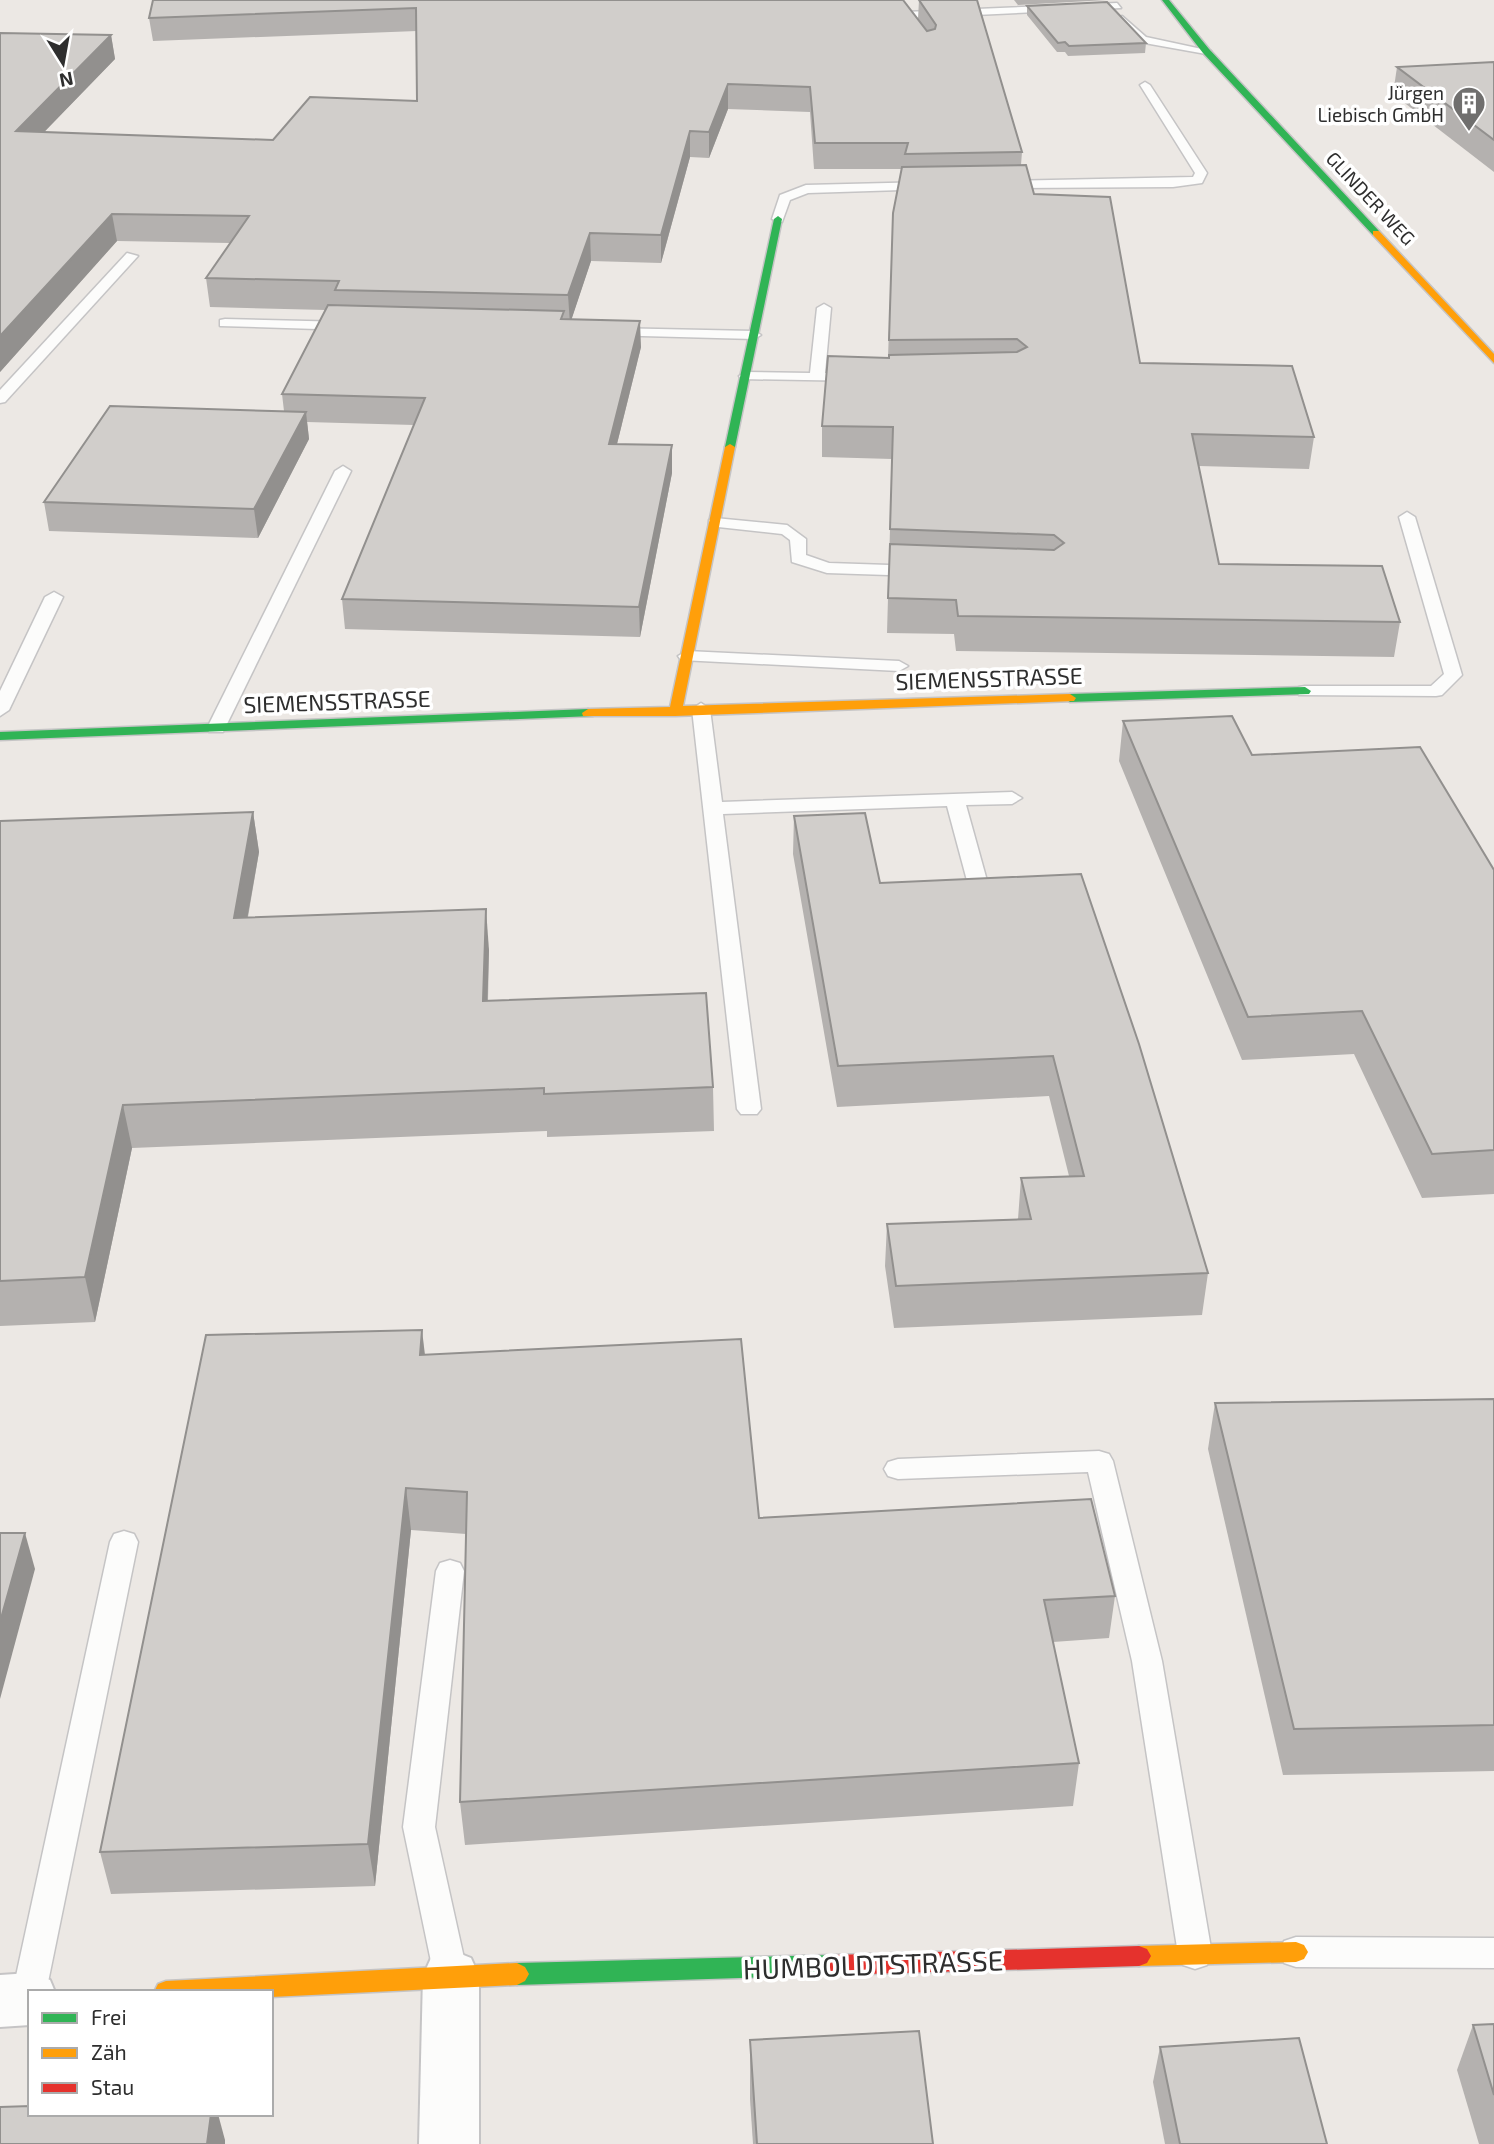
<svg xmlns="http://www.w3.org/2000/svg" width="1494" height="2144" font-family="'Exo 2',sans-serif">
  <style>
    .lines { fill: none; stroke-linecap: round; stroke-linejoin: round }
    .lane-casing { stroke: #c5c4c5; stroke-width: 3 }
    .street-casing { stroke: #c5c4c5; stroke-width: 4 }
    .fast-casing { stroke: #c5c4c5; stroke-width: 3 }
    .slow-casing { stroke: #c5c4c5; stroke-width: 3 }
    .jam-casing { stroke: #c5c4c5; stroke-width: 3 }
    .lane { fill: #fcfcfb; fill-rule: evenodd }
    .street { fill: #fcfcfb; fill-rule: evenodd }
    .fast { fill: #30b455; fill-rule: evenodd }
    .slow { fill: #ff9f0a; fill-rule: evenodd }
    .jam { fill: #e5322d; fill-rule: evenodd }
    .wall { fill: #b4b1af }
    .shaded-wall { fill: #92908e }
    .building { fill: #d1cecb; stroke: #92908e; stroke-width: 2 }
    .labels { text-anchor: middle; dominant-baseline: central; stroke-width: 7; stroke-linejoin: round; paint-order: stroke }
    .far-poi-label { font-size: 19px; fill: #2e2e2e; stroke: #fff; text-anchor: end }
    .far-street-label { font-size: 19px; fill: #2e2e2e; stroke: #fff }
    .street-label { font-size: 23px; fill: #2e2e2e; stroke: #fff }
    .near-street-label { font-size: 28px; fill: #2e2e2e; stroke: #fff }
  </style>
  <rect width="100%" height="100%" fill="#ece8e4"/>
  <g class="lines">
    <defs>
      <g id="lane">
        <polygon points="1117,3 1121,8 912,18 921,31 916,34 900,15 905,12"/>
        <polygon points="1122,16 1146,37 1211,51 1206,54 1139,42 1117,19"/>
        <polygon points="1145,82 1150,85 1207,173 1202,183 1173,187 998,188 996,185 1002,181 1193,177 1195,173 1140,85"/>
        <polygon points="929,182 933,183 933,189 808,193 790,200 782,222 772,219 780,195 806,185"/>
        <polygon points="127,253 138,256 5,402 0,403 0,390"/>
        <polygon points="824,304 831,308 825,373 858,374 863,375 863,381 741,379 739,376 746,372 810,373 817,308"/>
        <polygon points="225,319 349,322 356,326 349,330 220,326 220,320"/>
        <polygon points="610,328 754,331 761,335 754,339 605,335 603,332"/>
        <polygon points="343,466 351,471 225,728 223,732 209,732 207,728 335,471"/>
        <polygon points="1407,512 1415,517 1462,675 1442,695 1436,696 1299,695 1296,691 1299,687 1305,686 1431,686 1444,674 1399,517"/>
        <polygon points="715,518 787,525 806,539 806,555 829,563 919,566 927,571 919,576 827,573 792,562 790,540 782,534 709,526 709,520"/>
        <polygon points="54,592 63,597 9,710 0,716 0,691 45,597"/>
        <polygon points="687,651 899,661 908,666 899,671 681,660 678,656"/>
        <polygon points="701,703 710,709 722,802 1012,792 1022,798 1012,804 966,805 989,888 979,894 969,888 947,806 723,814 761,1109 757,1114 741,1114 737,1109 692,709"/>
        <polygon points="1099,1451 1109,1454 1113,1461 1162,1661 1212,1954 1207,1965 1195,1969 1183,1965 1178,1954 1132,1661 1088,1472 898,1479 888,1476 884,1469 888,1462 898,1459"/>
        <polygon points="124,1531 134,1534 138,1542 46,1992 30,1992 28,2015 16,2010 11,1999 110,1542 114,1534"/>
        <polygon points="450,1560 460,1563 464,1571 435,1827 468,1976 463,1987 451,1991 439,1987 434,1976 403,1827 436,1571 440,1563"/>
        <polygon points="1296,1937 1494,1938 1494,1968 1296,1967 1284,1963 1279,1952 1284,1941"/>
      </g>
      <g id="street">
        <polygon points="451,1950 471,1958 479,1976 479,2144 419,2144 423,1976 431,1958"/>
        <polygon points="30,1973 50,1980 55,1992 30,1992 30,2025 0,2027 0,1975"/>
      </g>
      <g id="fast">
        <polygon points="1162,0 1169,0 1209,49 1379,231 1379,235 1373,235 1203,53"/>
        <polygon points="778,216 782,219 735,447 730,450 725,447 774,219"/>
        <polygon points="1305,687 1311,691 1309,694 1070,702 1064,698 1070,694"/>
        <polygon points="588,709 594,713 593,716 0,740 0,732"/>
        <polygon points="834,1955 842,1958 846,1965 842,1972 834,1975 517,1985 509,1981 505,1974 509,1967 517,1963"/>
      </g>
      <g id="slow">
        <polygon points="1373,231 1379,231 1494,354 1494,363 1373,235"/>
        <polygon points="730,444 735,447 683,706 1070,694 1076,698 1074,701 675,716 583,716 582,713 588,709 670,707 725,447"/>
        <polygon points="1296,1942 1304,1945 1308,1952 1304,1959 1296,1962 1139,1966 1131,1963 1127,1956 1131,1949 1139,1946"/>
        <polygon points="517,1963 525,1967 529,1974 525,1981 517,1985 271,1997 271,1992 154,1992 158,1984 166,1981"/>
      </g>
      <polygon id="jam" points="1139,1946 1147,1949 1151,1956 1147,1963 1139,1966 834,1975 826,1972 822,1965 826,1958 834,1955"/>
    </defs>
    <!-- lane casing -->
    <use href="#lane" class="lane-casing"/>
    <!-- street casing -->
    <use href="#street" class="street-casing"/>
    <!-- fast casing -->
    <use href="#fast" class="fast-casing"/>
    <!-- slow casing -->
    <use href="#slow" class="slow-casing"/>
    <!-- jam casing -->
    <use href="#jam" class="jam-casing"/>
    <!-- lane -->
    <use href="#lane" class="lane"/>
    <!-- street -->
    <use href="#street" class="street"/>
    <!-- fast -->
    <use href="#fast" class="fast"/>
    <!-- slow -->
    <use href="#slow" class="slow"/>
    <!-- jam -->
    <use href="#jam" class="jam"/>
  </g>
  <!-- wall -->
  <g class="wall">
    <polygon points="153,0 918,19 919,0 977,0 1022,152 1021,165 1034,194 1140,363 1314,437 1309,469 1199,466 1219,564 1400,622 1394,657 956,651 954,634 887,633 892,459 822,457 822,426 888,358 893,213 902,169 814,169 810,112 728,109 709,158 690,157 661,263 591,261 571,320 641,347 617,444 672,473 640,637 345,629 342,599 414,425 307,422 309,439 258,538 49,531 44,502 284,411 282,394 326,310 210,307 206,278 230,243 117,241 0,372 0,33 111,35 115,59 44,132 273,140 417,101 417,31 153,41 149,18"/>
    <polygon points="1014,0 1107,0 1018,5"/>
    <polygon points="1027,6 1146,43 1145,53 1068,56 1065,52 1057,52 1027,15"/>
    <polygon points="1494,62 1494,172 1393,94 1397,67"/>
    <polygon points="1123,721 1252,755 1494,870 1494,1194 1422,1198 1354,1054 1242,1060 1119,761"/>
    <polygon points="253,812 259,852 248,917 489,950 488,1001 713,1087 714,1131 547,1137 547,1131 132,1148 95,1322 0,1326 0,821"/>
    <polygon points="794,816 880,883 1081,874 1208,1273 1202,1315 894,1328 885,1266 887,1224 1018,1219 1021,1178 1069,1176 1049,1096 837,1107 793,854"/>
    <polygon points="425,1355 759,1518 1115,1596 1109,1638 1053,1642 1079,1763 1073,1806 465,1845 460,1802 466,1534 411,1530 375,1886 111,1894 100,1852"/>
    <polygon points="1494,1399 1494,1771 1283,1775 1208,1449 1215,1403"/>
    <polygon points="1494,2024 1494,2144 1479,2144 1457,2070 1473,2025"/>
    <polygon points="750,2040 933,2144 753,2144 750,2099"/>
    <polygon points="1160,2047 1327,2144 1165,2144 1153,2082"/>
  </g>
  <!-- shaded-wall -->
  <g class="shaded-wall">
    <polygon points="111,35 115,59 20,157 16,131"/>
    <polygon points="728,84 728,109 709,158 709,132"/>
    <polygon points="690,131 690,157 661,263 661,235"/>
    <polygon points="112,214 117,241 0,372 0,336"/>
    <polygon points="590,233 591,261 570,324 568,295"/>
    <polygon points="640,321 641,347 610,472 609,444"/>
    <polygon points="306,412 309,439 258,538 254,509"/>
    <polygon points="672,445 672,473 640,637 639,607"/>
    <polygon points="253,812 259,852 240,959 234,918"/>
    <polygon points="486,909 489,950 486,1044 483,1001"/>
    <polygon points="123,1105 132,1148 95,1322 85,1277"/>
    <polygon points="422,1330 427,1372 420,1355"/>
    <polygon points="406,1488 411,1530 375,1886 368,1844"/>
    <polygon points="25,1533 35,1569 0,1699 0,1622"/>
    <polygon points="211,2114 218,2114 225,2140 225,2144 207,2144"/>
  </g>
  <!-- building -->
  <g class="building">
    <polygon points="153,0 903,0 927,31 935,29 936,25 919,0 977,0 1022,152 905,154 908,143 815,143 810,87 728,84 709,132 690,131 661,235 590,233 568,295 335,290 339,281 206,278 249,216 112,214 0,336 0,33 111,35 16,131 273,140 310,97 417,101 416,8 149,18"/>
    <polygon points="1107,2 1146,43 1069,46 1065,42 1058,43 1027,6"/>
    <polygon points="1494,62 1494,140 1397,67"/>
    <polygon points="1026,165 1034,194 1110,197 1140,363 1292,366 1314,437 1192,434 1219,564 1382,566 1400,622 958,616 956,600 888,598 890,544 1054,550 1064,543 1054,535 890,529 893,427 822,426 828,356 889,358 889,355 1017,352 1027,347 1017,339 889,340 893,213 902,167"/>
    <polygon points="328,305 564,311 561,319 640,321 609,444 672,445 639,607 342,599 425,398 282,394"/>
    <polygon points="110,406 306,412 254,509 44,502"/>
    <polygon points="1232,716 1252,755 1420,747 1494,870 1494,1150 1432,1154 1362,1011 1248,1017 1123,721"/>
    <polygon points="253,812 234,918 486,909 483,1001 706,993 713,1087 544,1094 544,1088 123,1105 85,1277 0,1281 0,821"/>
    <polygon points="865,813 880,883 1081,874 1139,1044 1208,1273 896,1286 887,1224 1031,1219 1021,1178 1084,1176 1053,1056 838,1066 794,816"/>
    <polygon points="422,1330 420,1355 741,1339 759,1518 1091,1499 1115,1596 1044,1600 1079,1763 460,1802 467,1492 406,1488 368,1844 100,1852 206,1335"/>
    <polygon points="1494,1399 1494,1725 1294,1729 1215,1403"/>
    <polygon points="0,1533 25,1533 0,1622"/>
    <polygon points="1494,2024 1494,2095 1473,2025"/>
    <polygon points="919,2031 933,2144 757,2144 750,2040"/>
    <polygon points="1299,2038 1327,2144 1180,2144 1160,2047"/>
    <polygon points="30,2106 30,2114 211,2114 207,2144 0,2144 0,2107"/>
  </g>
  <!-- icons -->
  <defs>
    <symbol id="building-pin" viewBox="-11 -11 22 30"><path d="M0 17L-7.5 6A9.5 9.5 0 1 1 7.5 6Z" fill="#706f6e" stroke="#fff"/><path d="M-4-6H4V6H1V3H-1V6H-4ZM-2.5-4.3h1.7v1.8h-1.7ZM.8-4.3h1.7v1.8H.8ZM-2.5-1h1.7V.8h-1.7ZM.8-1h1.7V.8H.8Z" fill="#fff"/></symbol>
  </defs>
  <g fill-rule="evenodd">
    <use href="#building-pin" x="1450" y="84" width="38" height="52"/>
  </g>
  <g class="labels">
    <!-- far-poi labels -->
    <g class="far-poi-label">
      <text x="1444" y="92">Jürgen<tspan x="1444" dy="22">Liebisch GmbH</tspan></text>
    </g>
    <!-- far-street labels -->
    <g class="far-street-label">
      <text transform="translate(1371 198) rotate(47)">GLINDER WEG</text>
    </g>
    <!-- street labels -->
    <g class="street-label">
      <text transform="translate(989 678) rotate(-2)">SIEMENSSTRASSE</text>
      <text transform="translate(337 701) rotate(-2)">SIEMENSSTRASSE</text>
    </g>
    <!-- near-street labels -->
    <g class="near-street-label">
      <text transform="translate(873 1964) rotate(-2)">HUMBOLDTSTRASSE</text>
    </g>
  </g>
  <!-- legend -->
  <rect x="28" y="1990" width="245" height="126" fill="#ffffff" stroke="#ababab" stroke-width="2"/>
  <rect x="42" y="2013" width="35" height="10" fill="#30b455" stroke="#ababab" stroke-width="2"/>
  <text x="91" y="2025" font-size="21" fill="#2e2e2e">Frei</text>
  <rect x="42" y="2048" width="35" height="10" fill="#ff9f0a" stroke="#ababab" stroke-width="2"/>
  <text x="91" y="2060" font-size="21" fill="#2e2e2e">Zäh</text>
  <rect x="42" y="2083" width="35" height="10" fill="#e5322d" stroke="#ababab" stroke-width="2"/>
  <text x="91" y="2095" font-size="21" fill="#2e2e2e">Stau</text>
  <!-- north arrow -->
  <g transform="translate(63 63) rotate(169)" stroke="#ffffff" stroke-width="5" paint-order="stroke">
  <path d="M0-5L12 26L0 18L-12 26Z" fill="#2e2e2e"/>
  <text y="-10" font-size="19" font-weight="bold" text-anchor="middle" fill="#2e2e2e">N</text>
  </g>
</svg>
